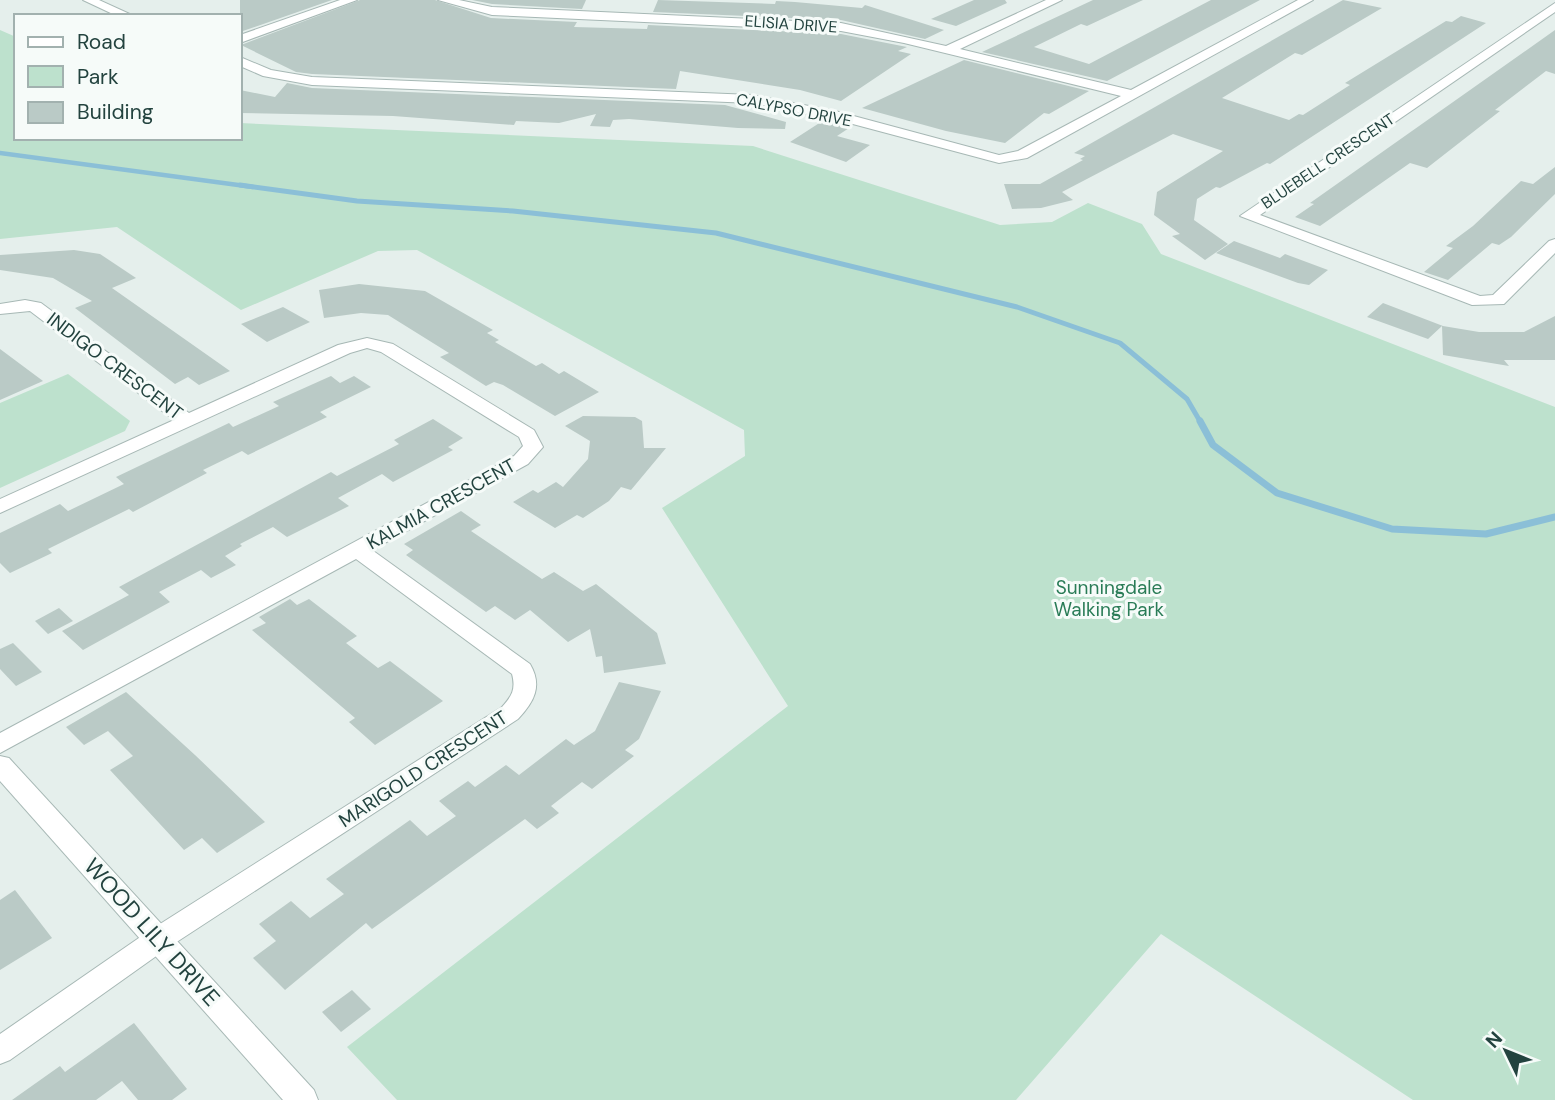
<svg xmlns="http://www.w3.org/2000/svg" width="1555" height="1100" font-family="'DM Sans',sans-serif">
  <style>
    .green { fill: #bde1cd }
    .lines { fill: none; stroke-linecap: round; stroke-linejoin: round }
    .stream-far2 { stroke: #8bbfd7; stroke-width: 4.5 }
    .stream-far1 { stroke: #8bbfd7; stroke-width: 5 }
    .stream { stroke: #8bbfd7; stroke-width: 7 }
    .building { fill: #bacac6 }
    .minor-casing { stroke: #a7b8b5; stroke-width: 2 }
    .tertiary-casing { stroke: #a7b8b5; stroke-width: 2 }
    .minor { fill: #fff; fill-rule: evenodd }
    .tertiary { fill: #fff; fill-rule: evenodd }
    .labels { text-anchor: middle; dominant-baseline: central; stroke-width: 6; stroke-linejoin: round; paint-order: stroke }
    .far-street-label { font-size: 16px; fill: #23433f; stroke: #f6fbf9 }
    .street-label { font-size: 19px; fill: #23433f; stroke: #f6fbf9 }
    .park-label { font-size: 19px; fill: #2a7c57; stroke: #f6fbf9 }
    .near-street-label { font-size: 23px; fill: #23433f; stroke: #f6fbf9 }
  </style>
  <rect width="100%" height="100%" fill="#e5efec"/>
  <!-- green -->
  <g class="green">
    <polygon points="0,30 16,37 16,138 240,138 240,123 753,146 1000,225 1052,222 1088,203 1142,224 1161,254 1555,407 1555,1100 1413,1100 1161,934 1016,1100 397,1100 347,1047 788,706 662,508 745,456 744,430 417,250 378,251 241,310 117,227 0,239"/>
    <polygon points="68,374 130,421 125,431 0,488 0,403"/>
  </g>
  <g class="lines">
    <!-- stream-far2 -->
    <polyline class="stream-far2" points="0,153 253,187"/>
    <!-- stream-far1 -->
    <polyline class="stream-far1" points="240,185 357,201 513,211 716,233 1017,307 1120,343 1187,399 1201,423"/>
    <!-- stream -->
    <polyline class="stream" points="1200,421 1213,445 1277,493 1392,529 1486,534 1555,517"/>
  </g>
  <!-- building -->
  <g class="building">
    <polygon points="240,0 332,0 240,32"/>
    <polygon points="360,0 435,0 491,18 577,22 574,27 647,29 648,25 841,34 907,47 898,51 911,54 841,101 800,90 680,71 676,89 312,74 296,72 241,45"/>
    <polygon points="472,0 586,0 582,9 492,4"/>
    <polygon points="658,0 775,4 776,1 795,2 862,8 865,5 944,30 925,39 841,20 653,12"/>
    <polygon points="974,0 1005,0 1007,3 956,26 931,19"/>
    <polygon points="1093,0 1143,0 1087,26 1081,24 1034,47 1089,64 1211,0 1260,0 1107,81 982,52"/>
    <polygon points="1343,0 1382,8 1302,55 1295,53 1222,98 1289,120 1299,114 1303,115 1350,85 1345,83 1446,21 1452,22 1461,16 1486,23 1270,164 1267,163 1220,188 1216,187 1197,199 1194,220 1228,244 1205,260 1172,236 1180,234 1154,215 1157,192 1223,151 1173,134 1062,192 1073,200 1041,208 1012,209 1004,184 1040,184 1083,160 1080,159 1085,156 1074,153"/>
    <polygon points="1555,30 1555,74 1546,71 1495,110 1500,111 1427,168 1410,163 1320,226 1295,217 1314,204 1310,203"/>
    <polygon points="964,60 1089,91 1049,114 1044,113 1005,143 946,131 862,108"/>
    <polygon points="287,83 312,88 725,105 786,122 785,129 738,128 629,119 613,120 610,127 590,126 596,114 559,123 516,121 514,125 393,116 240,113 240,90 275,97"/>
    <polygon points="824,120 852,126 837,136 870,145 846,162 790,142"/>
    <polygon points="1555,167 1555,194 1511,237 1499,245 1492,243 1448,280 1424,272 1453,248 1446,246 1473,226 1521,181 1533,184"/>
    <polygon points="1234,241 1280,258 1285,254 1328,270 1309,285 1298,283 1216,253"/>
    <polygon points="74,250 100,254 136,278 112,288 230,371 199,385 188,377 175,384 75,308 92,301 53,278 0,270 0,255"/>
    <polygon points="359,284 425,291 493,330 487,333 499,340 495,342 536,366 542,363 559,374 564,371 599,392 555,416 503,385 494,382 486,386 440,357 449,353 388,315 361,313 324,318 319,290"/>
    <polygon points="1383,303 1443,326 1479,332 1524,332 1555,316 1555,360 1504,360 1509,366 1443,355 1442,326 1428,339 1367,317"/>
    <polygon points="283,307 310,322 267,342 241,324"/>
    <polygon points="0,349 43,381 0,400"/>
    <polygon points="331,376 340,383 354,376 371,387 320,412 327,417 248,455 242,451 203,470 207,473 133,512 129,509 48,549 52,553 10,573 0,563 0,533 60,504 68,511 124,484 116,477 229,423 233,427 279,406 273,402"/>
    <polygon points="583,416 635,417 642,421 644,448 666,448 631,490 621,487 609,501 583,518 577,515 555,528 513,502 533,490 538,493 556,482 563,487 588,459 590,441 565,426"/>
    <polygon points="433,419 463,438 448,447 453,450 393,482 382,474 338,498 349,506 287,537 273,527 240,544 242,546 225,556 236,565 211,578 201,570 159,592 170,602 83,650 62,631 129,595 119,587 331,472 337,476 399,444 394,440"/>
    <polygon points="461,511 481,525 471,531 542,579 554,572 583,591 596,584 657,633 666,664 604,673 602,656 596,657 590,629 568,642 530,610 515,620 495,606 486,612 406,555 413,550 404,544"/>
    <polygon points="290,599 297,605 309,599 357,636 346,643 378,668 390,661 443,701 375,745 349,722 355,718 252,630 266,623 259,617"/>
    <polygon points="59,608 73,621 48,634 35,621"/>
    <polygon points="13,643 42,672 16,686 0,669 0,649"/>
    <polygon points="619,682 661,691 639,739 625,750 634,756 592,789 582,782 551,806 559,813 537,829 525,819 372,929 366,923 285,990 253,958 276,941 259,924 291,901 310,918 344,894 326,879 410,820 427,836 456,816 439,801 468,781 475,787 506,765 519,775 566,739 574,745 595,731"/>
    <polygon points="126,692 195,755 265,822 217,853 202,838 184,850 110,770 133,756 108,731 84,745 66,727"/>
    <polygon points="15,890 52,938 0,970 0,900"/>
    <polygon points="352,990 371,1009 341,1032 322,1012"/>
    <polygon points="134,1023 187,1089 172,1100 138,1100 122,1081 96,1100 12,1100 60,1066 65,1072"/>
  </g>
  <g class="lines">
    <defs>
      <g id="minor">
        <polygon points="83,0 99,0 134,16 117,16"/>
        <polygon points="340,0 357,0 240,43 240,35"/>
        <polygon points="438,0 459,0 492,7 841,23 946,46 1046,0 1062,0 960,49 1131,90 1298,0 1313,0 1027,158 999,163 834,119 752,103 312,85 263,76 240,66 240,57 271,70 312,77 752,95 835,111 999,155 1018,151 1121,96 904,43 841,31 492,15"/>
        <polygon points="1555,3 1555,12 1260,215 1480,296 1493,295 1549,241 1555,239 1555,253 1504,304 1472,305 1240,216"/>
        <path d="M 25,300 L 41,303 L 189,413 L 338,345 L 367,338 L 393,344 L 534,430 L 543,447 L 528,464 L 372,550 L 530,664 C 543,686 534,702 518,719 L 169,947 L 10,1060 L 0,1064 L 0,1034 L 149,931 L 502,707 C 512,696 516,689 512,674 L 356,559 L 0,753 L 0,733 L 514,456 L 523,446 L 519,437 L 381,352 L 367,348 L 350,353 L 0,513 L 0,499 L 174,420 L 30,311 L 0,314 L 0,304 Z"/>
      </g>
      <polygon id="tertiary" points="0,756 9,758 314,1090 318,1100 283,1100 0,781"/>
    </defs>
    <!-- minor casing -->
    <use href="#minor" class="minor-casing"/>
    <!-- tertiary casing -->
    <use href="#tertiary" class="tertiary-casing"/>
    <!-- minor -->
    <use href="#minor" class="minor"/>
    <!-- tertiary -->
    <use href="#tertiary" class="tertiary"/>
  </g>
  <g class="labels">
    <!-- far-street labels -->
    <g class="far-street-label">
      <text transform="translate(791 24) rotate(4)">ELISIA DRIVE</text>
      <text transform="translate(794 110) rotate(11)">CALYPSO DRIVE</text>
      <text transform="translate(1328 161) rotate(-34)">BLUEBELL CRESCENT</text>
    </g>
    <!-- street labels -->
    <g class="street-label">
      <text transform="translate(115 366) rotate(37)">INDIGO CRESCENT</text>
      <text transform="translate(441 504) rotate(-29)">KALMIA CRESCENT</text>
      <text transform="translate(423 769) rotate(-33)">MARIGOLD CRESCENT</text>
    </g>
    <!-- park labels -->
    <g class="park-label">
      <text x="1109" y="587">Sunningdale<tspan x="1109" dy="22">Walking Park</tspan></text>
    </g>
    <!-- near-street labels -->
    <g class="near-street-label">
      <text transform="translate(152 932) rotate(48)">WOOD LILY DRIVE</text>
    </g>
  </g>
  <!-- legend -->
  <rect x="14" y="14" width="228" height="126" fill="#f6fbf9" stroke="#a2b1af" stroke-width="2"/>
  <rect x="28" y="37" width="35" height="10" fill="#ffffff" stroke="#a2b1af" stroke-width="2"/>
  <text x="77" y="49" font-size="21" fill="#23433f">Road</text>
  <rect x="28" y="66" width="35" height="21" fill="#bde1cd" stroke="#a2b1af" stroke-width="2"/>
  <text x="77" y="84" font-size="21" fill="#23433f">Park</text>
  <rect x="28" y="102" width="35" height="21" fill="#bacac6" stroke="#a2b1af" stroke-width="2"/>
  <text x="77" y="119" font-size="21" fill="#23433f">Building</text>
  <!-- north arrow -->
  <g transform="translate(1506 1051) rotate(313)" stroke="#f6fbf9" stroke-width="5" paint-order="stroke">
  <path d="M0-5L12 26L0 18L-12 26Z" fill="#23433f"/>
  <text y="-10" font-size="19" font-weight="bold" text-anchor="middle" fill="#23433f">N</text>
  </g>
</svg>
